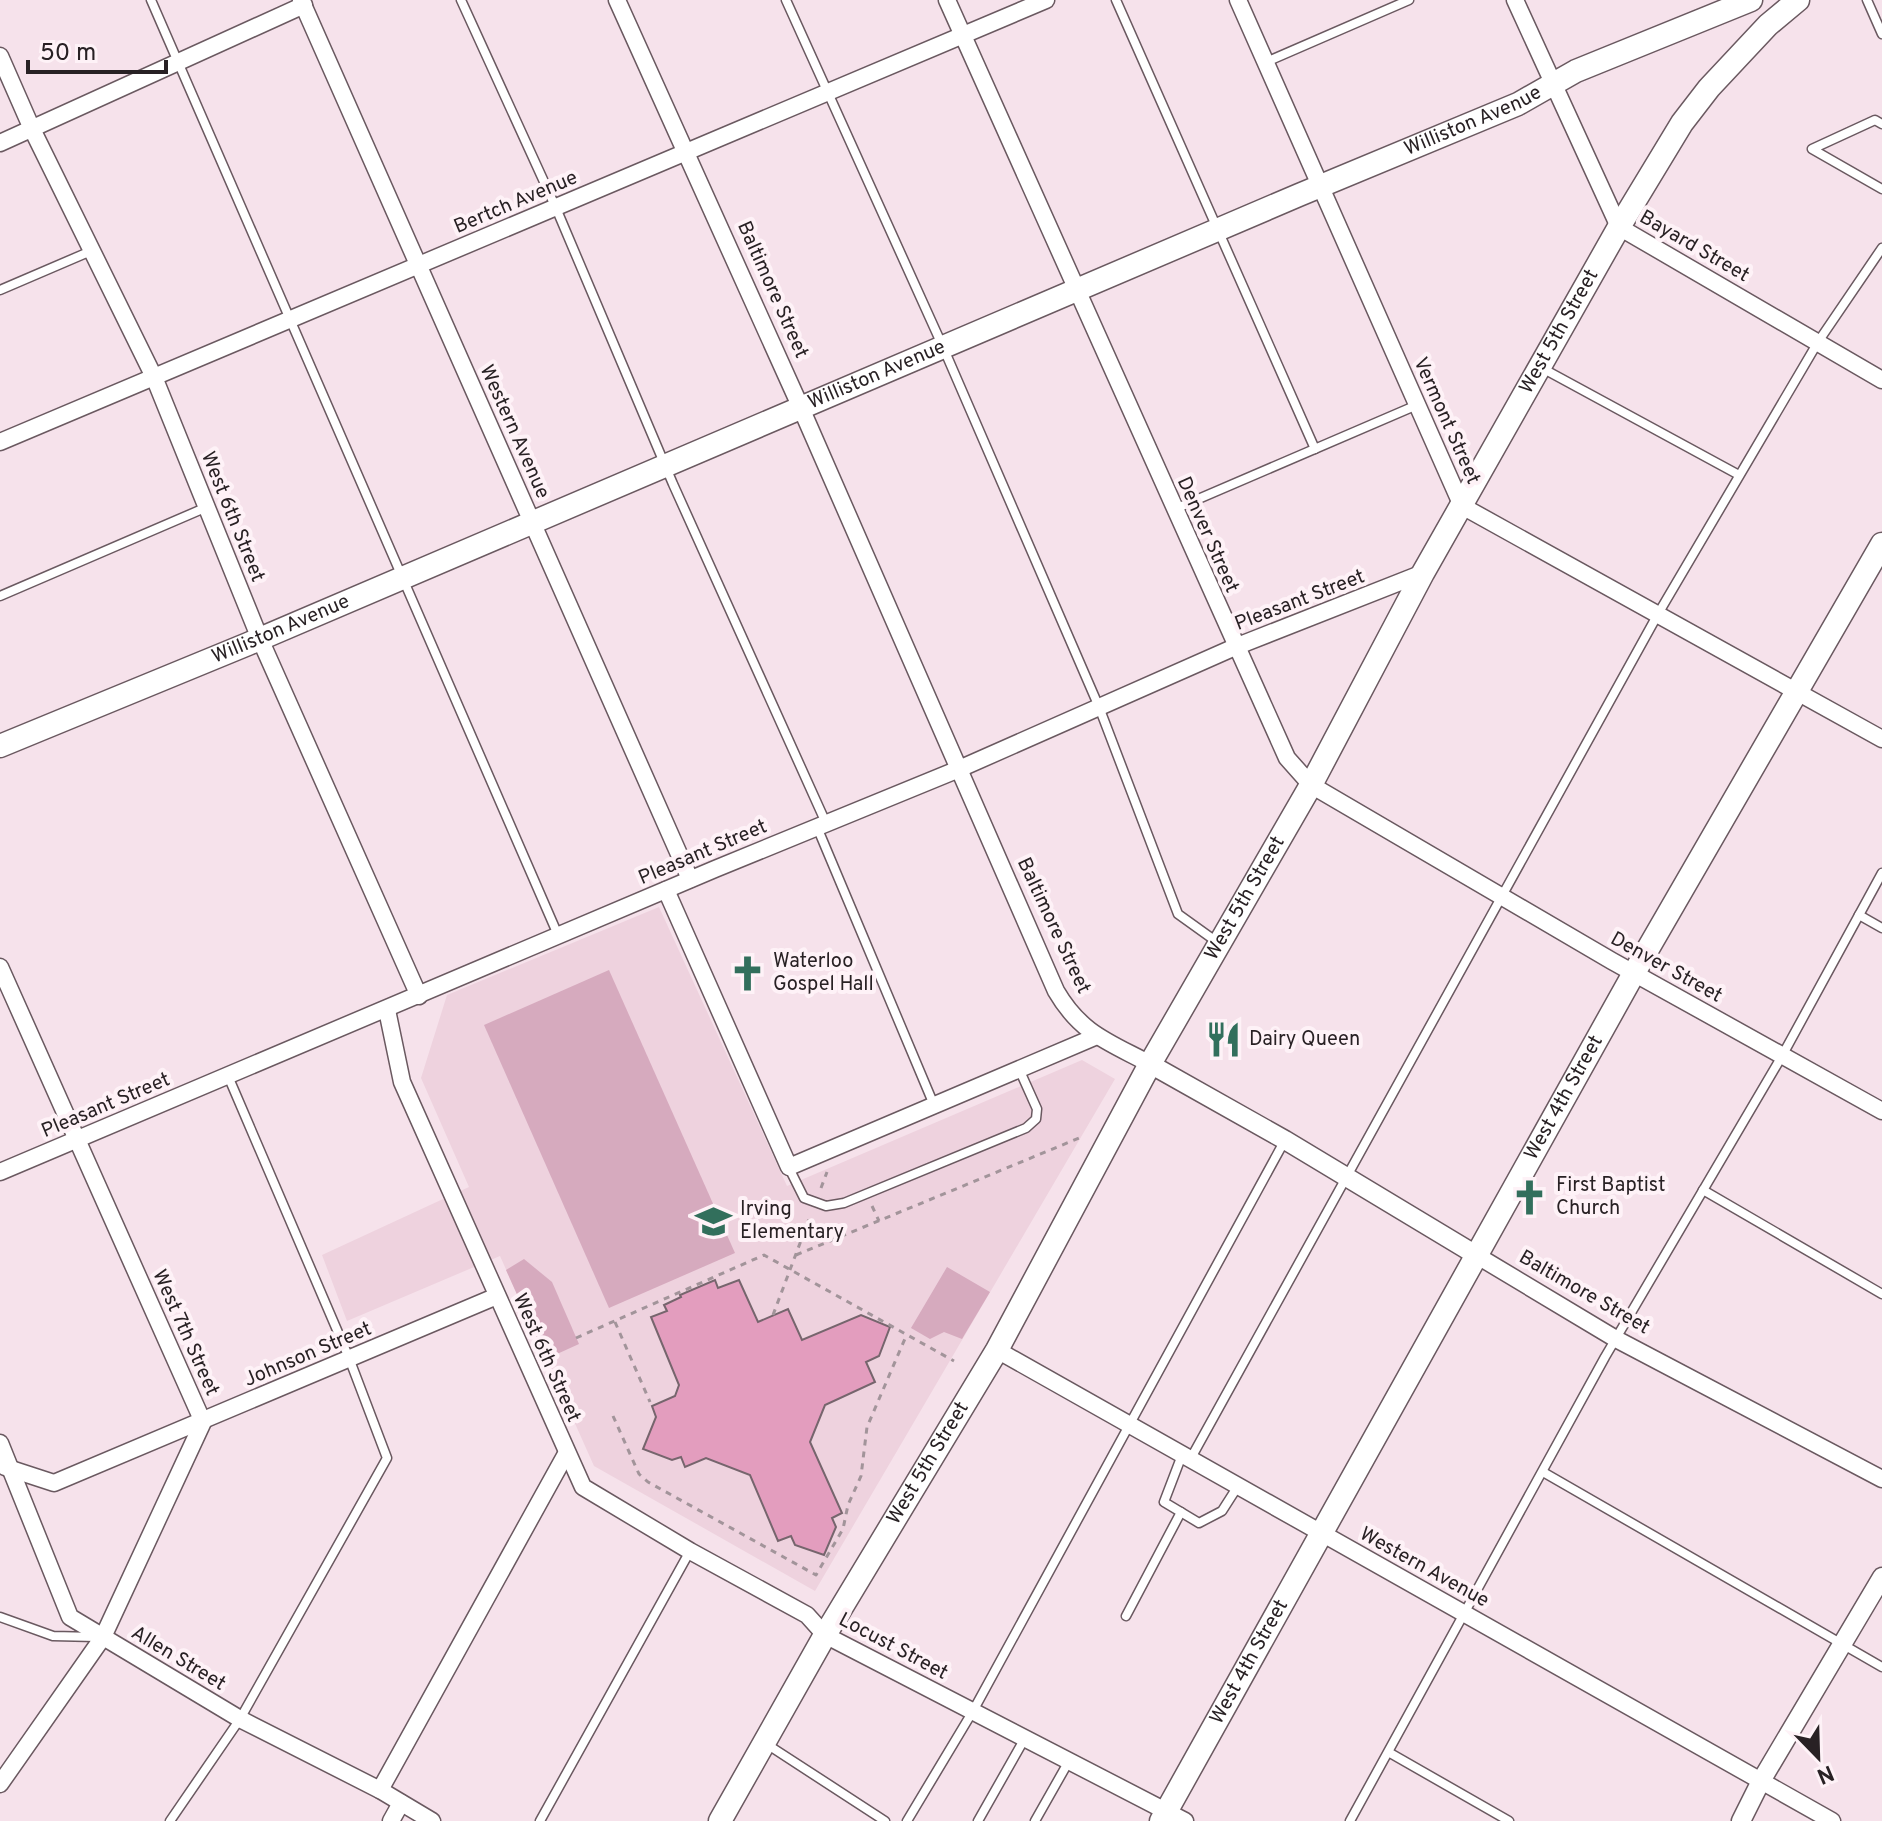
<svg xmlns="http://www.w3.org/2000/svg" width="1882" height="1821" font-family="Overpass,sans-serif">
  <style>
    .built { fill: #eed2de }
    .green { fill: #d6aabe }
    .building { fill: #e39dbe; stroke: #76656d; stroke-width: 2 }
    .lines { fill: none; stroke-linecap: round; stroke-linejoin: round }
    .service-casing { stroke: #6a5960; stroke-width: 11 }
    .minor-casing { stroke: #6a5960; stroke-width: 19 }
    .tertiary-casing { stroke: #6a5960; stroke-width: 21 }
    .secondary-casing { stroke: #6a5960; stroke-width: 25 }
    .path { stroke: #a2949a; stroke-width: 3; stroke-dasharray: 6 6; stroke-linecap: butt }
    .service { stroke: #fff; stroke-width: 8 }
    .minor { stroke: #fff; stroke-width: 16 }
    .tertiary { stroke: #fff; stroke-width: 18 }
    .secondary { stroke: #fff; stroke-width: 22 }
    .labels { text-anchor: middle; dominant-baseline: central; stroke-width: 8; stroke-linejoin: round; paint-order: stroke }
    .street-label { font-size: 20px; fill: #282124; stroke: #fef2f7 }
    .poi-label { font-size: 20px; fill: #282124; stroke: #fef2f7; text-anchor: start }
  </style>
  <rect width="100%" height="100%" fill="#f6e2eb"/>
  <!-- built -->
  <polygon class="built" points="659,907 787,1186 1082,1060 1115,1079 815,1591 594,1466 500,1256 347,1321 322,1255 469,1187 421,1078 447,995"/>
  <!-- green -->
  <g class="green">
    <polygon points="609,970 735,1253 609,1308 484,1025"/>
    <polygon points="524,1259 552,1282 579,1344 546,1359 506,1270"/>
    <polygon points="947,1267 990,1292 962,1339 944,1332 930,1339 911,1328"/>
  </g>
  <!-- building -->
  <polygon class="building" points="715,1280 718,1288 739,1280 758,1322 788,1309 802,1340 861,1315 890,1327 879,1356 866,1362 875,1382 825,1405 810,1442 842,1513 832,1518 836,1527 824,1555 795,1545 791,1536 778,1541 750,1475 706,1458 685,1467 681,1457 672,1460 643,1449 656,1417 652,1406 675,1396 679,1385 651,1317 667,1311 664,1305 681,1297 680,1295"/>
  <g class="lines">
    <defs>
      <g id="service">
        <polyline points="151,0 558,935"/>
        <polyline points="461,0 556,208 673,484 826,823"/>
        <polyline points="786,0 943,347 1099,707 1178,914 1217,942"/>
        <polyline points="1116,0 1315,449"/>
        <polyline points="1867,0 1882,34"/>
        <polyline points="1266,62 1409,0"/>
        <polyline points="1882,124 1875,120 1812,149 1882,189"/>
        <polyline points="0,290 91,251"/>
        <polyline points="1540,367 1739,475"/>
        <polyline points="1175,509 1417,405"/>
        <polyline points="0,596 207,507"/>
        <polyline points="817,827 934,1105"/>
        <polyline points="1859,915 1882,928"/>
        <polyline points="789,1168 804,1198 826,1206 844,1203 1026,1128 1036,1119 1037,1109 1019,1069"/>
        <polyline points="1703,1190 1882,1294"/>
        <polyline points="1182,1455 1164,1502 1199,1523 1222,1511 1238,1486"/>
        <polyline points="1191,1458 1658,614 1818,342 1882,248"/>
        <polyline points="1543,1472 1882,1667"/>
        <polyline points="1126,1616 1181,1512"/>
        <polyline points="0,1617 53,1636 96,1637"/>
        <polyline points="765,1743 885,1821"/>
        <polyline points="1390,1753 1509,1821"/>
        <polyline points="170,1821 240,1719 387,1458 349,1358 228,1076"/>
        <polyline points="540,1821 690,1551"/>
        <polyline points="907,1821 973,1711 1285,1140"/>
        <polyline points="978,1821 1025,1738"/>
        <polyline points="1035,1821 1069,1761"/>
        <polyline points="1350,1821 1605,1357 1782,1056 1882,873"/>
      </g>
      <g id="minor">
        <polyline points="301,0 690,879"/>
        <path d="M 617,0 L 801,408 L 1056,991 C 1081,1034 1109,1042 1150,1064"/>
        <polyline points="947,0 1287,758 1311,785 1612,961 1882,1111"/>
        <polyline points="1238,0 1462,506 1882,739"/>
        <polyline points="1515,0 1619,227 1882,380"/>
        <polyline points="0,56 32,129 154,377 260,639 419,996"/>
        <polyline points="0,143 304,5"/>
        <polyline points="0,442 1046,0"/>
        <polyline points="666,890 789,1167 1097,1036"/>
        <polyline points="0,967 203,1422 103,1637 0,1784"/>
        <polyline points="387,1010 402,1082 583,1487 690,1551 807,1615 825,1635 1185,1821"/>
        <polyline points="0,1172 715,869 959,769 1235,647 1423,573"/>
        <polyline points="1476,1255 1616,1339 1882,1479"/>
        <polyline points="997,1350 1832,1821"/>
        <polyline points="0,1443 70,1617 240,1719 380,1790 432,1821"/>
        <polyline points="5,1467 54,1483 497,1296"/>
        <polyline points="380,1790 566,1454"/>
        <polyline points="391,1821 401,1803"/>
      </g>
      <g id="tertiary">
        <polyline points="1150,1064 1285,1140 1476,1255"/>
        <polyline points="1741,1821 1761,1781 1882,1577"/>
      </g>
      <g id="secondary">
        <path id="s1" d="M 0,746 L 248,644 L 1299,195 L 1518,104 L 1576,71 L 1751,0"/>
        <path id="s2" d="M 720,1821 L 825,1635 L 997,1350 L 1150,1064 L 1311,785 L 1423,573 L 1619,227 L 1682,123 L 1709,88 L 1768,25 L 1798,0"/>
        <path id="s3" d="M 1161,1821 L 1634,973 L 1882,544"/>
      </g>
    </defs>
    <!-- service casing -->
    <use href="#service" class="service-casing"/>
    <!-- minor casing -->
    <use href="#minor" class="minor-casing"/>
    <!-- tertiary casing -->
    <use href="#tertiary" class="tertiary-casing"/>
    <!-- secondary casing -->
    <use href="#secondary" class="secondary-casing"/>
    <!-- path -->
    <g class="path">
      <polyline points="821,1188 827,1172"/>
      <polyline points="872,1206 879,1221"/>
      <polyline points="796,1255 1084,1136"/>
      <polyline points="773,1315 811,1214"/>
      <polyline points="615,1322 650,1402"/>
      <polyline points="576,1338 764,1255 954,1361"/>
      <polyline points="613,1416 639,1474 648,1482 816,1575 843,1529 848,1505 861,1476 867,1427 907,1334"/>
    </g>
    <!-- service -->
    <use href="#service" class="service"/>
    <!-- minor -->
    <use href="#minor" class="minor"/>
    <!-- tertiary -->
    <use href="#tertiary" class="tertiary"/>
    <!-- secondary -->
    <use href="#secondary" class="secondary"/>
  </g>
  <!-- icons -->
  <defs>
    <symbol id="church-bare" viewBox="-9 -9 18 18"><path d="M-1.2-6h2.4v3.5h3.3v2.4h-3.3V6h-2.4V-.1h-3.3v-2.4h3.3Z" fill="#326f5c" stroke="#fef2f7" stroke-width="2.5" paint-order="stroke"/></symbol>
    <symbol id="restaurant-bare" viewBox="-9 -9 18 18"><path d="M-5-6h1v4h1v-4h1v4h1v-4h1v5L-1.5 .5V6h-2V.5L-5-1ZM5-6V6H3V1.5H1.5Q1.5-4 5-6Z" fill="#326f5c" stroke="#fef2f7" stroke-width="2.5" paint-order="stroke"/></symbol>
    <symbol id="school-bare" viewBox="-9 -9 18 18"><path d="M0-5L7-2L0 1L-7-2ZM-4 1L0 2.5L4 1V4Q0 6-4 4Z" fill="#326f5c" stroke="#fef2f7" stroke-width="2.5" paint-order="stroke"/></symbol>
  </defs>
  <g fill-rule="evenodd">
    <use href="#church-bare" x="722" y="948" width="51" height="51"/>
    <use href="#restaurant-bare" x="1198" y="1014" width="51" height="51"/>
    <use href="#church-bare" x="1504" y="1172" width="51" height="51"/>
    <use href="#school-bare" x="688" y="1196" width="51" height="51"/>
  </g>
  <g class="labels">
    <!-- street labels -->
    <g class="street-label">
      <text stroke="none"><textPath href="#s1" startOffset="1600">Williston Avenue</textPath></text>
      <text transform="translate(516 203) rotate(-23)">Bertch Avenue</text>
      <text transform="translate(1694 247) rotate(30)">Bayard Street</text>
      <text transform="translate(772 290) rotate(66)">Baltimore Street</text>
      <text stroke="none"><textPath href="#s2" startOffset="1710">West 5th Street</textPath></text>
      <text stroke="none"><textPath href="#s1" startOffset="952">Williston Avenue</textPath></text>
      <text transform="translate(1446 421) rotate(66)">Vermont Street</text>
      <text transform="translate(514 432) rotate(66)">Western Avenue</text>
      <text transform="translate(232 517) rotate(68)">West 6th Street</text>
      <text transform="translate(1207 535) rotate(66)">Denver Street</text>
      <text transform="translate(1300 601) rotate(-21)">Pleasant Street</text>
      <text stroke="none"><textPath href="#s1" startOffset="304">Williston Avenue</textPath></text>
      <text transform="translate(703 853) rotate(-23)">Pleasant Street</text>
      <text stroke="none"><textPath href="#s2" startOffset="1062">West 5th Street</textPath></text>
      <text transform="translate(1053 926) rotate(65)">Baltimore Street</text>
      <text transform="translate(1666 968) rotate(29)">Denver Street</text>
      <text stroke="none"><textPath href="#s3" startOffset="828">West 4th Street</textPath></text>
      <text transform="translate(106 1106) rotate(-23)">Pleasant Street</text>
      <text transform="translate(1584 1293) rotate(30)">Baltimore Street</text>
      <text transform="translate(185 1333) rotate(66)">West 7th Street</text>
      <text transform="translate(308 1355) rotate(-23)">Johnson Street</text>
      <text transform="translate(546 1358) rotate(66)">West 6th Street</text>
      <text stroke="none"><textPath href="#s2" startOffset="414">West 5th Street</textPath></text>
      <text transform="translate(1424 1568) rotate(29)">Western Avenue</text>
      <text transform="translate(893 1647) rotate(28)">Locust Street</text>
      <text transform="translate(178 1659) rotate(31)">Allen Street</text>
      <text stroke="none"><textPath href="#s3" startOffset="182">West 4th Street</textPath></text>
    </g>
    <!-- poi labels -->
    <g class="poi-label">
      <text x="773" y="962">Waterloo<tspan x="773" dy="23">Gospel Hall</tspan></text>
      <text x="1249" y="1040">Dairy Queen</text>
      <text x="1556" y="1186">First Baptist<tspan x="1556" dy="23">Church</tspan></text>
      <text x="740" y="1210">Irving<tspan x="740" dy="23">Elementary</tspan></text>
    </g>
  </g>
  <!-- north arrow -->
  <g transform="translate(1818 1757) rotate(157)" stroke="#fef2f7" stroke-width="6" paint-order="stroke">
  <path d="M0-6L14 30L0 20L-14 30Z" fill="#282124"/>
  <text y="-12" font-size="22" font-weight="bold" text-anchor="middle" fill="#282124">N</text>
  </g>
  <!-- scale -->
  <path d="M28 60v12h138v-12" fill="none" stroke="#282124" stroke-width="4"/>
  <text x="40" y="60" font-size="24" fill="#282124" stroke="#fef2f7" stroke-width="6" paint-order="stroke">50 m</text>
</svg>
